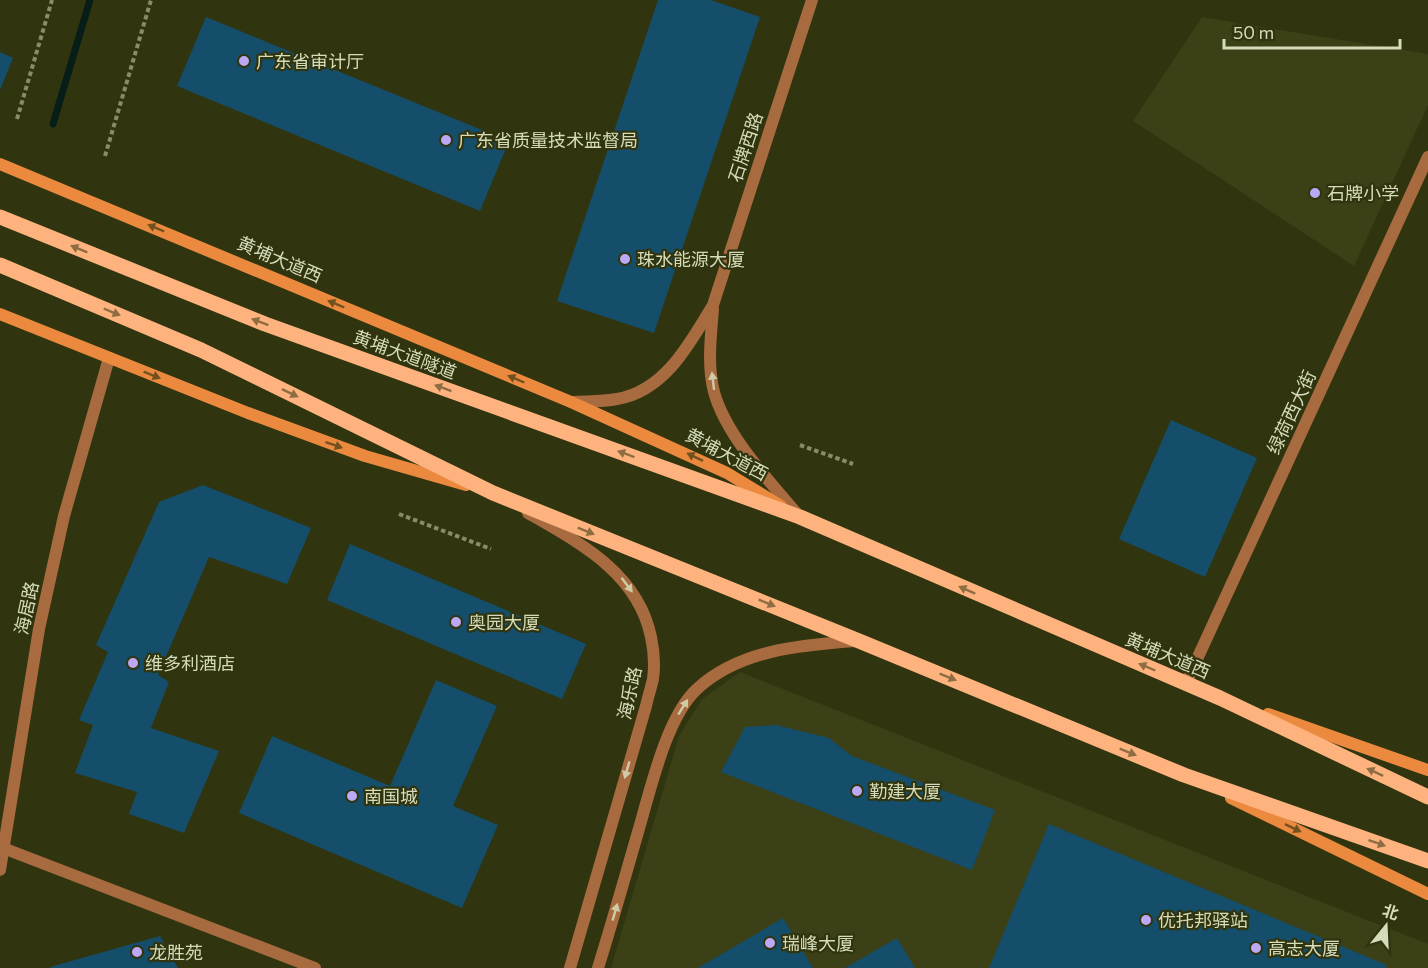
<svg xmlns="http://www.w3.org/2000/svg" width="1428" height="968" font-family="Commissioner,'Noto Sans SC',sans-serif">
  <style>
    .built { fill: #3b4016 }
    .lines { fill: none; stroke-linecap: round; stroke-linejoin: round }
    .stream { stroke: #071e18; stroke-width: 7 }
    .building { fill: #144e6b }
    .path { stroke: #878c69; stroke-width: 4; stroke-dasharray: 4.5 3; stroke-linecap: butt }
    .service { stroke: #a86b3f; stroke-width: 12 }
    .minor { stroke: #a86b3f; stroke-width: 12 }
    .tertiary { stroke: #a86b3f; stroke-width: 12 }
    .secondary { stroke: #eb8a3e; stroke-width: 12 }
    .primary { stroke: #feb37f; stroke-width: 15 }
    .oneway { fill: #71521f }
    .oneway2 { fill: #8d6d41 }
    .oneway3 { fill: #cfcba7 }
    .poi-dot { fill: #bca9f5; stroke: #30340f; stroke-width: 2 }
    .labels { text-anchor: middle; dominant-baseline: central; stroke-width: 4.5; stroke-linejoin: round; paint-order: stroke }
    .poi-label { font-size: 18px; fill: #d6dcb9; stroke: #30340f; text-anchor: start }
    .street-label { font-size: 18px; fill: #d6dcb9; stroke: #30340f }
  </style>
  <rect width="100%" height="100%" fill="#30340f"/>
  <!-- built -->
  <g class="built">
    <polygon points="1202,17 1428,54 1428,105 1354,266 1133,121"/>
    <polygon points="740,672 1428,944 1428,968 611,968 679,736 702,699"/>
  </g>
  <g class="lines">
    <!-- stream -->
    <polyline class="stream" points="53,124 90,0"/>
  </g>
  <!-- building -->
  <g class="building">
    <polygon points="658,0 711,0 760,17 654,333 557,301"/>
    <polygon points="206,17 509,141 480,211 177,86"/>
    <polygon points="0,52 13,58 0,90"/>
    <polygon points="1171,420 1257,458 1205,577 1119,539"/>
    <polygon points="203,485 311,528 287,584 209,557 158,675 169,682 151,728 219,751 184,833 129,814 137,792 75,773 93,725 79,720 108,652 96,645 159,502"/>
    <polygon points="350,544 586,644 562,699 327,600"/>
    <polygon points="436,680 497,706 453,806 498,825 462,908 239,813 272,736 390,786"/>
    <polygon points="776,725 829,738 852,756 995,810 972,870 721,772 745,727"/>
    <polygon points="1049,824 1387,965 1385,968 989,968"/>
    <polygon points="783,918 813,968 698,968"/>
    <polygon points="160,936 178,968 51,968 50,967"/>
    <polygon points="897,938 915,968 845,968"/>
  </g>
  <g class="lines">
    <!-- path -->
    <g class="path">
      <polyline points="17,119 52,0"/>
      <polyline points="105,156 151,0"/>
      <polyline points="800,445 853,464"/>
      <polyline points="399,514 491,549"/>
    </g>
    <!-- service -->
    <polyline class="service" points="1186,683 1428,157"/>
    <!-- minor -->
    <polyline class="minor" points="3,848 315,968"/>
    <!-- tertiary -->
    <g class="tertiary">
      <path d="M 713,309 C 711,336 707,365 714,392 C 726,436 770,482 799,516"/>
      <path d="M 571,402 C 586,401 602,402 617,399 C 665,391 690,343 713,305 L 812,0"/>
      <path d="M 528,513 C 580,543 638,573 651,637 C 654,651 655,665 653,679 C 651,688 648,697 646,706 L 570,968"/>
      <polyline points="0,870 39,629 64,516 109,358"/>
      <path d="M 598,968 C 612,923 625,877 638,832 C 650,792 666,717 697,689 C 739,650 801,645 855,641"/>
    </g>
    <!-- secondary -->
    <g class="secondary">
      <polyline points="0,164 571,402 727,473 781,506"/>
      <polyline points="0,314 248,413 365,456 466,485"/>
      <polyline points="1268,714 1428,770"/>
      <polyline points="1231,798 1428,894"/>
    </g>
    <!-- primary -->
    <g class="primary">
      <polyline points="0,217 265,324 800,517 1220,698 1428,797"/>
      <polyline points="0,265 201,350 493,493 859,641 1184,775 1428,861"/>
    </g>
  </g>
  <!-- one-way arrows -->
  <defs><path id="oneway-solid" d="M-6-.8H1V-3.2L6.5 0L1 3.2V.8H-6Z" transform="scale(1.5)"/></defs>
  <g class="oneway">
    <use href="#oneway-solid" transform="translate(156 228) rotate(-157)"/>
    <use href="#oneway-solid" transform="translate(336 304) rotate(-157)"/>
    <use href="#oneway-solid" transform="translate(152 375) rotate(22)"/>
    <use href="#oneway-solid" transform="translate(516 379) rotate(-157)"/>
    <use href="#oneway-solid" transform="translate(334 445) rotate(19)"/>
    <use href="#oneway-solid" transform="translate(695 457) rotate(-154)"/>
    <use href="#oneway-solid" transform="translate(1293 828) rotate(26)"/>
  </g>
  <g class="oneway2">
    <use href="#oneway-solid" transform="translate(79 249) rotate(-158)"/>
    <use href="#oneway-solid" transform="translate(112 312) rotate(23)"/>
    <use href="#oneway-solid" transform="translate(260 322) rotate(-159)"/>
    <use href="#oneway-solid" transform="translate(443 388) rotate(-160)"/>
    <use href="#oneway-solid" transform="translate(290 393) rotate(26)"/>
    <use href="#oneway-solid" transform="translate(626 454) rotate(-160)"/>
    <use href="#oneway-solid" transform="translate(586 531) rotate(22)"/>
    <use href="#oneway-solid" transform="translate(967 590) rotate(-156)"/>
    <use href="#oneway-solid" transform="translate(767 603) rotate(22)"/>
    <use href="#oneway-solid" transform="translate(1147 667) rotate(-157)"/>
    <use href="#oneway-solid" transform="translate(948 677) rotate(22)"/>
    <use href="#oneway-solid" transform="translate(1128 752) rotate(22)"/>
    <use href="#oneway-solid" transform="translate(1375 772) rotate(-155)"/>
    <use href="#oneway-solid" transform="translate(1377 843) rotate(19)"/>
  </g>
  <g class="oneway3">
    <use href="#oneway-solid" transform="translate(713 381) rotate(-97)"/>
    <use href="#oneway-solid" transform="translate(627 585) rotate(53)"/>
    <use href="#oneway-solid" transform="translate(683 707) rotate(-58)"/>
    <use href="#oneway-solid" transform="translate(627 770) rotate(106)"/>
    <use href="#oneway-solid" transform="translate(615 912) rotate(-74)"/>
  </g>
  <!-- markers -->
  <g class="poi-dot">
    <circle cx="244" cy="61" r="6"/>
    <circle cx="446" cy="140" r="6"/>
    <circle cx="1315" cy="193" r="6"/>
    <circle cx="625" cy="259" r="6"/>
    <circle cx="456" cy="622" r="6"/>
    <circle cx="133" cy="663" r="6"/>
    <circle cx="857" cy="791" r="6"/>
    <circle cx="352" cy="796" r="6"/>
    <circle cx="1146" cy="920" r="6"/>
    <circle cx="770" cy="943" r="6"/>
    <circle cx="1256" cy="948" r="6"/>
    <circle cx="137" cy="952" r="6"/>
  </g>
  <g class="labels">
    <!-- poi labels -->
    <g class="poi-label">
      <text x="256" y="61">广东省审计厅</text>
      <text x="458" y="140">广东省质量技术监督局</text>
      <text x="1327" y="193">石牌小学</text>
      <text x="637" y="259">珠水能源大厦</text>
      <text x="468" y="622">奥园大厦</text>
      <text x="145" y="663">维多利酒店</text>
      <text x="869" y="791">勤建大厦</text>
      <text x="364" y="796">南国城</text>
      <text x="1158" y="920">优托邦驿站</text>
      <text x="782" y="943">瑞峰大厦</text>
      <text x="1268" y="948">高志大厦</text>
      <text x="149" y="952">龙胜苑</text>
    </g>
    <!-- street labels -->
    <g class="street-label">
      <text transform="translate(745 147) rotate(-72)">石牌西路</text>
      <text transform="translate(280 259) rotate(23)">黄埔大道西</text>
      <text transform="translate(405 354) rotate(20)">黄埔大道隧道</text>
      <text transform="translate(1291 412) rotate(-65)">绿荷西大街</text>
      <text transform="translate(727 454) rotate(28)">黄埔大道西</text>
      <text transform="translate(26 608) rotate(-78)">海居路</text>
      <text transform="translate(1168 655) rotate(23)">黄埔大道西</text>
      <text transform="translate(629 693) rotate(-78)">海乐路</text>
    </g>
  </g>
  <!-- north arrow -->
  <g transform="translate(1386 926) rotate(18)" stroke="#30340f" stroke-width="4.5" paint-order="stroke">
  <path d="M0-4.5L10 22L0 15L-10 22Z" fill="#d6dcb9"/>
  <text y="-9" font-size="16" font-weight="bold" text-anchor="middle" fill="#d6dcb9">北</text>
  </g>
  <!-- scale -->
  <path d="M1224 39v9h176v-9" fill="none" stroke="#d6dcb9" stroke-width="3"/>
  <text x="1233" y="39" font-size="18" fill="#d6dcb9" stroke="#30340f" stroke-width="4.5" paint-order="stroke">50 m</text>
</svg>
